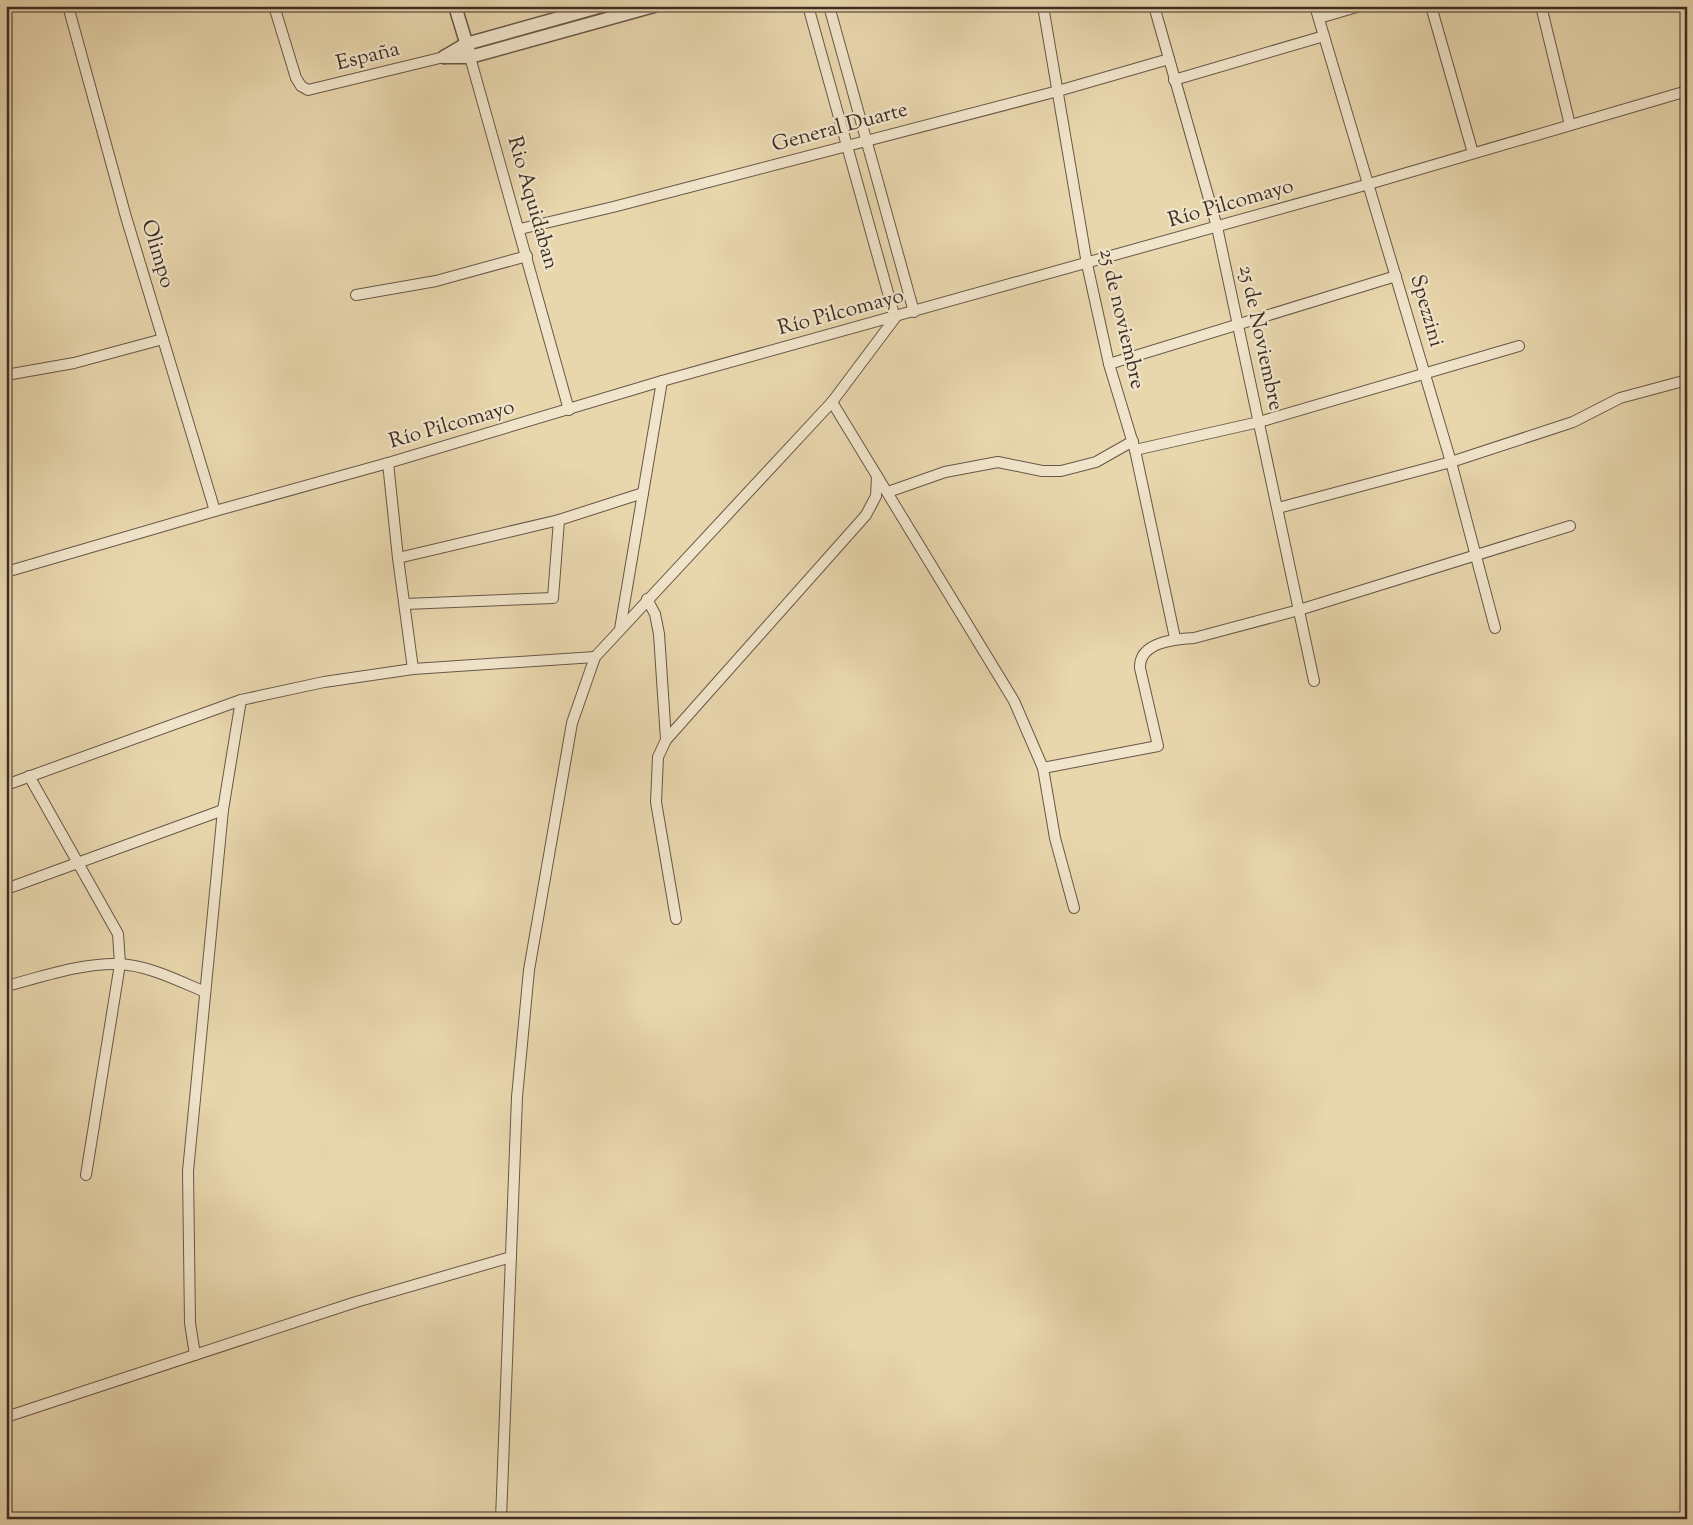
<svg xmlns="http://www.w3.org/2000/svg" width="1693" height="1525" font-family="'Sorts Mill Goudy',serif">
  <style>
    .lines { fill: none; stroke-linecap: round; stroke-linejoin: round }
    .minor-casing { stroke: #685748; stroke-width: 12 }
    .tertiary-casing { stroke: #685748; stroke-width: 15 }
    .minor { stroke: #f0e4ca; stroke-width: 10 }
    .tertiary { stroke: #f0e4ca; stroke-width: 12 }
    .labels { text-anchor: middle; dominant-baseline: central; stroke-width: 4.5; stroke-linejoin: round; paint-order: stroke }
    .street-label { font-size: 21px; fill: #3d2d26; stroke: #f0e4ca }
  </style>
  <rect width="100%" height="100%" fill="#e8d6ad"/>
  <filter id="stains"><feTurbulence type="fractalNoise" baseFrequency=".004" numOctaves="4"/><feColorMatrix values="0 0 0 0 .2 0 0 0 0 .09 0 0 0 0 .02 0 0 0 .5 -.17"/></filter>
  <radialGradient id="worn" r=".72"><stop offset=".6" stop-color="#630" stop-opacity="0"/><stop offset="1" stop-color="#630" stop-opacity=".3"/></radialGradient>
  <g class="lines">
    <defs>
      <g id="minor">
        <polyline points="68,6 126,217 215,511"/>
        <polyline points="274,6 296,78 301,86 308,90 444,57"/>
        <polyline points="808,6 895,318"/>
        <polyline points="829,6 914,312"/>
        <polyline points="1043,6 1087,264 1109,364 1135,450 1175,638"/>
        <polyline points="1154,6 1217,227 1314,681"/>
        <polyline points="1315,6 1451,462 1495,628"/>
        <polyline points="1431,6 1473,153"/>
        <polyline points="1541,6 1570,125"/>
        <polyline points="1319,18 1360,6"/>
        <polyline points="470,57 569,410"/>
        <polyline points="1174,80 1324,36"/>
        <polyline points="520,229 613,207 1058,91 1169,59"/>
        <polyline points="356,295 436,281 527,256"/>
        <polyline points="1109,364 1396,276"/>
        <polyline points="6,375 74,363 163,339"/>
        <polyline points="832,402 1014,701 1043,768 1055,838 1074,908"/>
        <polyline points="1135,450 1259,422 1519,346"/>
        <polyline points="388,463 398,558 413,669"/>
        <polyline points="888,492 945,472 998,462 1042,471 1061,471 1096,462 1133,441"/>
        <polyline points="1278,508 1451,462 1573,422 1620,398 1687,380"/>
        <polyline points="398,558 559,520 643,493"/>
        <polyline points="6,572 215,511 388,463 662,381 1369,184 1687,91"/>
        <polyline points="647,599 655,614 659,634 666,740 658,757 656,802 676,919"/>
        <polyline points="405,604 553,598 559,520"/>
        <polyline points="620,629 662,381"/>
        <polyline points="666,740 866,515 876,496 877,476"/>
        <path d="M 1043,768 L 1158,746 L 1140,668 C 1139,642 1175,639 1194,638 L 1299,610 L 1570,526"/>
        <polyline points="29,776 118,934 120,964 86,1175"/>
        <polyline points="6,785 241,700 324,682 413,669 595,657"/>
        <polyline points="6,889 223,810"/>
        <path d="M 6,986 C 42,977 81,963 118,964 C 148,965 179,981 205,992"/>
        <polyline points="195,1355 190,1323 188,1171 223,810 241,700"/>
        <polyline points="6,1417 356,1302 511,1257"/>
        <polyline points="501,1519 517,1097 529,970 572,723 595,657 832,402 895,318"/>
      </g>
      <g id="tertiary">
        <polyline points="455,6 469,52"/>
        <polyline points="444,57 470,57 654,6"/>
        <polyline points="444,57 466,44 602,6"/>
      </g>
    </defs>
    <!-- minor casing -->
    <use href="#minor" class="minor-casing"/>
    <!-- tertiary casing -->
    <use href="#tertiary" class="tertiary-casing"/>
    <!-- minor -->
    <use href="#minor" class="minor"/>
    <!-- tertiary -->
    <use href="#tertiary" class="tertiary"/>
  </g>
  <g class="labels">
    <!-- street labels -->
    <g class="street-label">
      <text transform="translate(368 57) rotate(-14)">España</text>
      <text transform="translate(840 128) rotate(-15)">General Duarte</text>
      <text transform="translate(532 203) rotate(74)">Rio Aquidaban</text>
      <text transform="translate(1231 204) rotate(-16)">Río Pilcomayo</text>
      <text transform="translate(157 254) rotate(73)">Olimpo</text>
      <text transform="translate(1426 311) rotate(74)">Spezzini</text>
      <text transform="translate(841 313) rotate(-15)">Río Pilcomayo</text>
      <text transform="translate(1121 319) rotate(77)">25 de noviembre</text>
      <text transform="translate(1260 338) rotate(78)">25 de Noviembre</text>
      <text transform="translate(452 425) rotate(-16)">Río Pilcomayo</text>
    </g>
  </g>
  <!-- margin -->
  <rect width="1693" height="1525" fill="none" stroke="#e8d6ad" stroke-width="25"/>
  <rect x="8" y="8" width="1678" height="1510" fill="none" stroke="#3d2d26" stroke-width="2.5"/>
  <rect x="12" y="12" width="1668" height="1500" fill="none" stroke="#3d2d26"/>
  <rect width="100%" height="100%" filter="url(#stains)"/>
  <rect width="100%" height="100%" fill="url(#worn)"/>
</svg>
